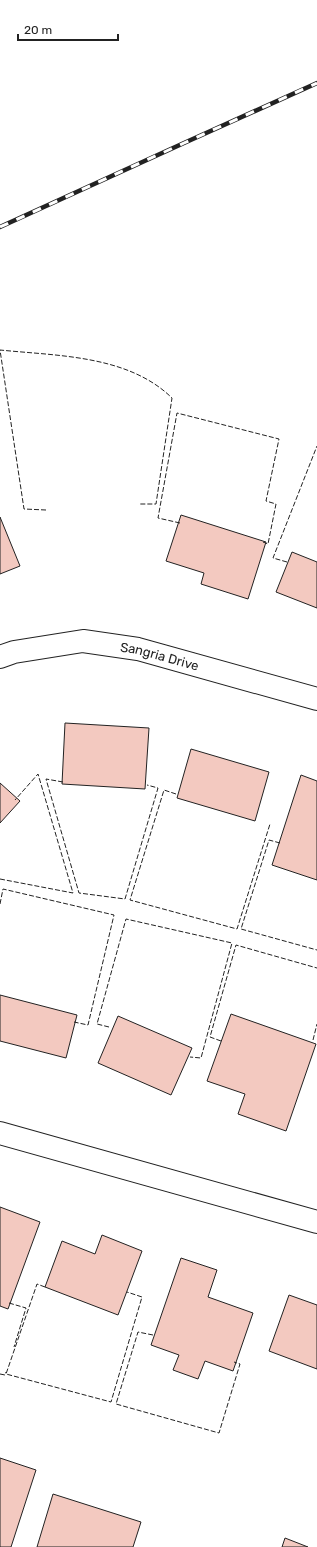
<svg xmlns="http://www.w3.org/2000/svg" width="317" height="1547" font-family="Rubik,sans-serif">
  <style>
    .building { fill: #f3c9c0; stroke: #222 }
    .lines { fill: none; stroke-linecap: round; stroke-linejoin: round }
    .minor-casing { stroke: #222; stroke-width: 24 }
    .minor { stroke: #fff; stroke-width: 22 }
    .rail-casing { stroke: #222; stroke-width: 4.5 }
    .rail { stroke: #fff; stroke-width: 3; stroke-dasharray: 9; stroke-linecap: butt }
    .fence { stroke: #222; stroke-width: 1; stroke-dasharray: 5 2; stroke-linecap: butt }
    .labels { text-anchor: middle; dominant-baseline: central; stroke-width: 3; stroke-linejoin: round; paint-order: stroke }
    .street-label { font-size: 13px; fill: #222; stroke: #fff }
  </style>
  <rect width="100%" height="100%" fill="#fff"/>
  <!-- building -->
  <g class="building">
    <polygon points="181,515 266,542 248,599 201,584 204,573 166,561"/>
    <polygon points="0,517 20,566 0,574"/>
    <polygon points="292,552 317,562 317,608 276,592"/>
    <polygon points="65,723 149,728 145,789 62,784"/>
    <polygon points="191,749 269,772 255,821 177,798"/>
    <polygon points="301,775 317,781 317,880 272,865"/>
    <polygon points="0,783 20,801 0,823"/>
    <polygon points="0,995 77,1015 66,1058 0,1041"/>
    <polygon points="231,1014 316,1044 286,1131 238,1114 245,1094 207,1081"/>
    <polygon points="118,1016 192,1048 171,1095 98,1063"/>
    <polygon points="0,1207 40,1222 8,1309 0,1306"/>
    <polygon points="102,1235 142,1251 118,1315 45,1287 62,1241 95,1254"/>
    <polygon points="181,1258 217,1270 208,1297 253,1313 233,1371 205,1361 198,1379 173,1370 179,1355 151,1345"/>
    <polygon points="289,1295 317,1305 317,1369 269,1351"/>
    <polygon points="0,1458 36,1470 11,1547 0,1547"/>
    <polygon points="53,1494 141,1522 133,1547 37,1547"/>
    <polygon points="285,1538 308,1547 282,1547"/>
  </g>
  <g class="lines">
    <defs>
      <g id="minor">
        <path id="s1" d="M 0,657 L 14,652 L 83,641 L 138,649 L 317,699"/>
        <polyline points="0,1133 317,1222"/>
      </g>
    </defs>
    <!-- minor casing -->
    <use href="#minor" class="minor-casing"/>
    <!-- minor -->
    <use href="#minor" class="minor"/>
    <defs>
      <polyline id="rail" points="0,227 184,143 317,83"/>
    </defs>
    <!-- rail casing -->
    <use href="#rail" class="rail-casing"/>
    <!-- rail -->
    <use href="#rail" class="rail"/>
    <!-- fence -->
    <g class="fence">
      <path d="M 46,510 L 24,509 L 0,350 C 58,356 128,355 172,398 L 156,504 L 140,504"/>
      <polyline points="180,523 158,518 177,413 279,439 266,501 276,504 268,544 263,542"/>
      <polyline points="287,562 273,558 317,446"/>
      <polyline points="63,782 46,779 79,893 125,899 158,788 147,785"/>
      <polyline points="176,794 164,790 130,900 237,929 270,824"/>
      <polyline points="280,843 269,840 241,929 317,950"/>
      <polyline points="0,879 73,893 38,774 15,800"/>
      <polyline points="0,904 3,889 114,915 88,1025 74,1022"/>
      <polyline points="109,1027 97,1024 126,919 232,943 201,1058 190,1057"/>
      <polyline points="313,1040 317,1024"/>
      <polyline points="221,1041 210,1037 236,945 317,968"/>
      <polyline points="45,1287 37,1284 6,1374 111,1402 142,1297 127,1292"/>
      <polyline points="9,1303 26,1308 14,1347"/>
      <polyline points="153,1335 138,1332 116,1404 219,1433 240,1364 234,1362"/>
      <polyline points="0,1374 5,1375 6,1372"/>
    </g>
  </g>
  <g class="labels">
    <!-- street labels -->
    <g class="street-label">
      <text stroke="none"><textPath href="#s1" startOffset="163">Sangria Drive</textPath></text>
    </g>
  </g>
  <!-- scale -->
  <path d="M18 34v6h100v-6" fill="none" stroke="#222222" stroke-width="2"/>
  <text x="24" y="34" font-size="12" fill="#222222" stroke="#ffffff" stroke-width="3" paint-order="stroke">20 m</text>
</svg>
